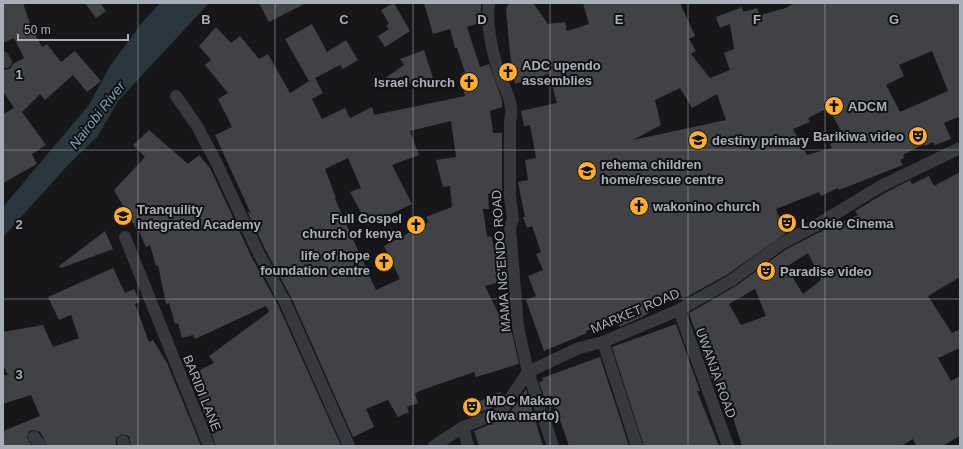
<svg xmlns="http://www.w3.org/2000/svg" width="963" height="449" font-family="Helvetica,sans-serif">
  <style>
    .water { fill: #2b373f }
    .building { fill: #414246; fill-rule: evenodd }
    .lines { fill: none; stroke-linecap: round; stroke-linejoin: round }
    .minor { stroke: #37393f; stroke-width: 12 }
    .grid { fill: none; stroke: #a8aeba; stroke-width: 1; stroke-opacity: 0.55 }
    .labels { text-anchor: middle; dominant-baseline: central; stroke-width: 4; stroke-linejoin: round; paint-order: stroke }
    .poi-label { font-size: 13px; font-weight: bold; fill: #a8aeba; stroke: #121214; text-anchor: start }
    .street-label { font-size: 13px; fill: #a8aeba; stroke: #121214 }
    .water-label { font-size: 14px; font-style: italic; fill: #7b9fb9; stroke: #121214 }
    .grid-label { font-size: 13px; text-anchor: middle; font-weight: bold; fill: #a8aeba; stroke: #121214; stroke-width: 4; stroke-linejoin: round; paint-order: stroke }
  </style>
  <rect width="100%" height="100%" fill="#171719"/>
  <!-- water -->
  <polygon class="water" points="160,3 209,3 119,100 97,137 69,164 3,237 3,207 89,105 110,66 141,24"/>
  <!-- building -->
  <g class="building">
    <polygon points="3,3 23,3 32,29 42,47 47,44 61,62 75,51 101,81 87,92 73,75 45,100 40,94 22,112 46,145 32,154 37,164 3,183 3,114 14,108 3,91 3,70 10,69 13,64 24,58 14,38 3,43"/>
    <polygon points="85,3 100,3 106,11 96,18"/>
    <polygon points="259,3 306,3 269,22"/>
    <polygon points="394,3 410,31 385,47 378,36 389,29 386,26 389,24 381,10"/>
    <path d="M 424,3 L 481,3 L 481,22 L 467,27 L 480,67 L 489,64 L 502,100 L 502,107 L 490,111 L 493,133 L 502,133 L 502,192 L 488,194 L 489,209 L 483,209 L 487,237 L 491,236 L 504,281 L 485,286 L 506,329 L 511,328 L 519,364 L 476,377 L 474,372 L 419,391 L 415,394 L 418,403 L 407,407 L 409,412 L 398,417 L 388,400 L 366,409 L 374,427 L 353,437 L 292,299 L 266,251 L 247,211 L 251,214 L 215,135 L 232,127 L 218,99 L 228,93 L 205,65 L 211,60 L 199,46 L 216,27 L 231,43 L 240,36 L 259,59 L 268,54 L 290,93 L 314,78 L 309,81 L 285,39 L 312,24 L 327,52 L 346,40 L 358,60 L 343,69 L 340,65 L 315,78 L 323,93 L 312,99 L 322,119 L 345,108 L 350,118 L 372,107 L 374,115 L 465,96 L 463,89 L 468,88 L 462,73 L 465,72 L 457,48 L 455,48 L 450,29 L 433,34 ZM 451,121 L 456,157 L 436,160 L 443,187 L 450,186 L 452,207 L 426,217 L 429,222 L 384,246 L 400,279 L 376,290 L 335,199 L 336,198 L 325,169 L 348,158 L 361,188 L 350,192 L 368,225 L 412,204 L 392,165 L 419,155 L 410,131 Z"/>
    <path d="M 509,3 L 533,3 L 548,24 L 565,22 L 567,31 L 589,24 L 583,3 L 680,3 L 695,36 L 689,39 L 696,51 L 691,54 L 710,78 L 730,70 L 724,53 L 734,49 L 730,24 L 720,28 L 716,17 L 742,7 L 743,12 L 757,8 L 760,15 L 786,8 L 794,3 L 960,3 L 960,120 L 958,117 L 944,123 L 951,139 L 935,145 L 933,142 L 925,146 L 924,144 L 903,155 L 904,158 L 900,160 L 903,165 L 839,190 L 838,188 L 821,196 L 819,192 L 776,209 L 785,234 L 728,274 L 683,299 L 681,295 L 669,301 L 666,296 L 646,304 L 649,313 L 642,317 L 620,327 L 618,320 L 586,331 L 587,333 L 544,351 L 526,300 L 536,296 L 528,276 L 543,270 L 536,254 L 541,252 L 532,226 L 527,228 L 523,217 L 525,217 L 518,182 L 528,180 L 525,160 L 536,158 L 530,125 L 524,126 L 521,111 L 557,103 L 549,74 L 515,84 L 510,54 L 506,9 ZM 932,51 L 948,91 L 900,112 L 886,85 L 904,76 L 899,65 ZM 680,88 L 692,108 L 717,94 L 726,120 L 633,140 L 661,125 L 655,100 ZM 828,108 L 845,138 L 830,144 L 832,148 L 807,155 L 793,129 L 810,122 L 808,118 Z"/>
    <polygon points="424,50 434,81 412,88 407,75 386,82 384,79 404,65 400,59"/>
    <polygon points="149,130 188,164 199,155 210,168 252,258 278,305 341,446 216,446 201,405 195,384 203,381 198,371 214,363 209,356 269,312 266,306 195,339 193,335 182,338 178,323 175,324 169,303 166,304 158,265 156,266 150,245 146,247 139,231 138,232 114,190 145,157 133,145"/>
    <path d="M 960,172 L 960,277 L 928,296 L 952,333 L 960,329 L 960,348 L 938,358 L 951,381 L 960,376 L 960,436 L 942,446 L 916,446 L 913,439 L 901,446 L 742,446 L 729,405 L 727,405 L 719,384 L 714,386 L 689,313 L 736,286 L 785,250 L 822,231 L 858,215 L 855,211 L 885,193 L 910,180 L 912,184 L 929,176 L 934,186 ZM 808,253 L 821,280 L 803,294 L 786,267 ZM 755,289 L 766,316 L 741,325 L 729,304 Z"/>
    <polygon points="105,231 113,249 61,268 59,266"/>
    <polygon points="113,268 125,293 134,289 140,302 135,304 149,342 153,340 167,363 201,446 131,446 129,436 122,434 116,438 116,446 48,446 40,432 33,430 29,431 27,438 32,446 3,446 3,431 40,416 31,395 3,404 3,376 8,375 3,365 3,332 43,325 53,347 79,338 71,315 59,320 48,297"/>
    <polygon points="676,324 700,391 697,391 719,446 644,446 612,347"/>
    <polygon points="600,357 629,446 569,446 551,395 544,397 539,382 543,381 542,378"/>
    <polygon points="526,389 543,446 479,446 474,431 507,417"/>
    <polygon points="500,392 501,395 504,394 496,406 468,417 465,408"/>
  </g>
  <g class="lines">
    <!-- minor -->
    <g class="minor">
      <path d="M 489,3 C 486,27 492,50 499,73 C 505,91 515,103 510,122 L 510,196 L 513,219 L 510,228 L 518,327 L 528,372 L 553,446"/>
      <polyline points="3,57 6,62"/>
      <polyline points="176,96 197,126 215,160 259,254 285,302 349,446"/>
      <polyline points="125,237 209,446"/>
      <polyline points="679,310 728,446"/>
      <polyline points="603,342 637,446"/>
      <polyline points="463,427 468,446"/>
      <polyline points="34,437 41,446"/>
      <polyline points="123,441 124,446"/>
      <polyline points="434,446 463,427 501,412 528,372 579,348 603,342 679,310 732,280 781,244 815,226 881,186 960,148"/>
    </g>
  </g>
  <!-- grid -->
  <path class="grid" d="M 138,3 L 138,446M 275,3 L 275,446M 413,3 L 413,446M 550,3 L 550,446M 688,3 L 688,446M 825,3 L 825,446M 3,150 L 960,150M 3,299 L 960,299"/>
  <!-- icons -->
  <defs>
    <symbol id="church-disc" viewBox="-11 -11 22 22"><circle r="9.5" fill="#ffae29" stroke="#121214"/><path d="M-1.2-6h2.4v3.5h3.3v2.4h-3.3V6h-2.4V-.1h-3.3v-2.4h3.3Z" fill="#111"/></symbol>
    <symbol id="theatre-disc" viewBox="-11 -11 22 22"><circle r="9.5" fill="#ffae29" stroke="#121214"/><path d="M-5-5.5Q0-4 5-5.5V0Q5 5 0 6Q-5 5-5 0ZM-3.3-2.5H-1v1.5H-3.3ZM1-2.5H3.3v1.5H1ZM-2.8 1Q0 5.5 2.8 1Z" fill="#111"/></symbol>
    <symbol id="school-disc" viewBox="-11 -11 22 22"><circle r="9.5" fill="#ffae29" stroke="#121214"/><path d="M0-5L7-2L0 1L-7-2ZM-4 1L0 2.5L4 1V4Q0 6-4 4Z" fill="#111"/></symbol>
  </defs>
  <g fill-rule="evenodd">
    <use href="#church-disc" x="497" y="61" width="22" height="22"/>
    <use href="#church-disc" x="458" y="71" width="22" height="22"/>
    <use href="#church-disc" x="823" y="95" width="22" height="22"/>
    <use href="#theatre-disc" x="907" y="125" width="22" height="22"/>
    <use href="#school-disc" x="687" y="129" width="22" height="22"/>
    <use href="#school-disc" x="576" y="160" width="22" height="22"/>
    <use href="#church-disc" x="628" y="195" width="22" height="22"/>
    <use href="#school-disc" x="112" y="205" width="22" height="22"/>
    <use href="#theatre-disc" x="776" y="212" width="22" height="22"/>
    <use href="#church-disc" x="405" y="214" width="22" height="22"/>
    <use href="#church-disc" x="373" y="251" width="22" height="22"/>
    <use href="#theatre-disc" x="755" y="260" width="22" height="22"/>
    <use href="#theatre-disc" x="461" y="396" width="22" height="22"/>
  </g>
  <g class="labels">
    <!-- poi labels -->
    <g class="poi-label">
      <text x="522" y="65">ADC upendo<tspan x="522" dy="15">assemblies</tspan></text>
      <text x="455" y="82" text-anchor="end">Israel church</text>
      <text x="848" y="106">ADCM</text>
      <text x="904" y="136" text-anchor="end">Barikiwa video</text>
      <text x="712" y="140">destiny primary</text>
      <text x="601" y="164">rehema children<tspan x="601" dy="15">home/rescue centre</tspan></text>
      <text x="653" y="206">wakonino church</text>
      <text x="137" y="209">Tranquility<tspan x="137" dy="15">integrated Academy</tspan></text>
      <text x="402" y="218" text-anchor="end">Full Gospel<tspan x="402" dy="15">church of kenya</tspan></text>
      <text x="801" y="223">Lookie Cinema</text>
      <text x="370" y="255" text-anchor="end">life of hope<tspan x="370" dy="15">foundation centre</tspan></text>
      <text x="780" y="271">Paradise video</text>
      <text x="486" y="400">MDC Makao<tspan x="486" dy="15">(kwa marto)</tspan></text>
    </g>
    <!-- street labels -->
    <g class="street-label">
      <text transform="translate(501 261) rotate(-94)">MAMA NG'ENDO ROAD</text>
      <text transform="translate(635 311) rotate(-23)">MARKET ROAD</text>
      <text transform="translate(716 373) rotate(70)">UWANJA ROAD</text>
      <text transform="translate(202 393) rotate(68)">BARIDI LANE</text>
    </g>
    <!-- water labels -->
    <g class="water-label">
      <text transform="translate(97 115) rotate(-52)">Nairobi River</text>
    </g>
  </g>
  <g class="grid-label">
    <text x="206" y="24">B</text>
    <text x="344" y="24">C</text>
    <text x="482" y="24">D</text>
    <text x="619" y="24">E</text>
    <text x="757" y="24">F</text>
    <text x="894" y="24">G</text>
    <text x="19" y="79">1</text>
    <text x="19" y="229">2</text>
    <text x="19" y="379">3</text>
  </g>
  <!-- border -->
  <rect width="963" height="449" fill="none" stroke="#a8aeba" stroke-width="8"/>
  <!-- scale -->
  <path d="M18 34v6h110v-6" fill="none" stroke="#a8aeba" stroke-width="2"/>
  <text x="24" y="34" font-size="12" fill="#a8aeba" stroke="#121214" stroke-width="3" paint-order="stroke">50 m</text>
</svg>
